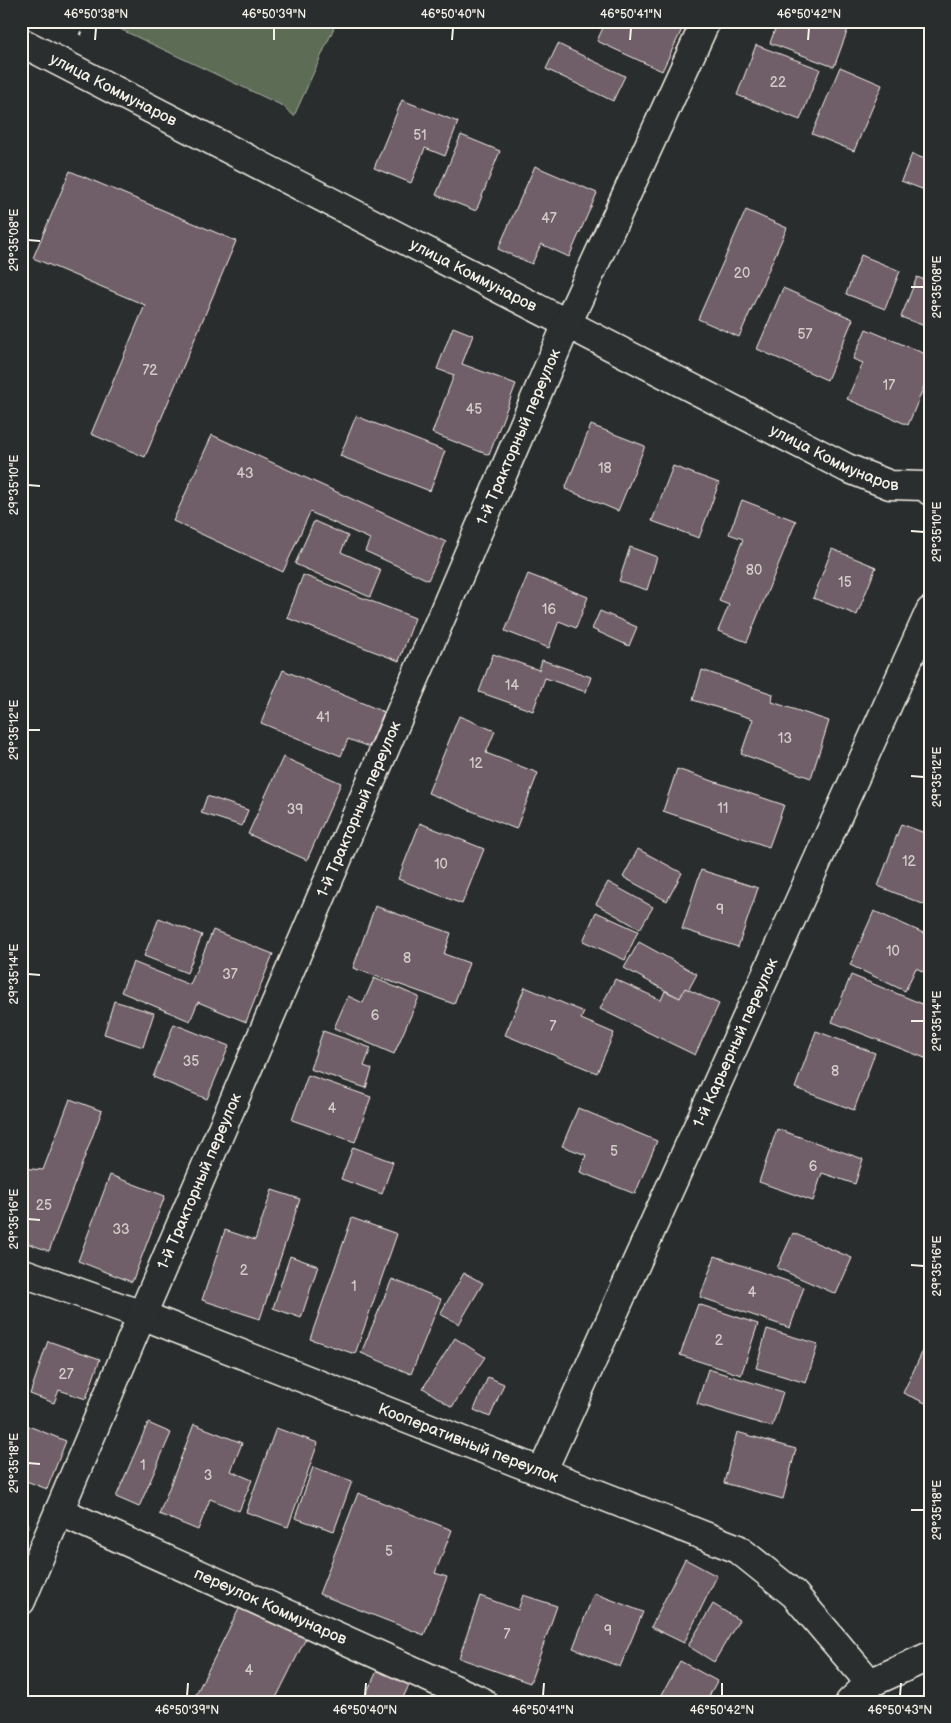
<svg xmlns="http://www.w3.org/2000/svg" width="951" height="1723" font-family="'Balsamiq Sans',sans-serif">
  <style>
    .green { fill: #5c6c54; stroke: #a8ae9e }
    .building { fill: #705f68; stroke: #f4f1e8 }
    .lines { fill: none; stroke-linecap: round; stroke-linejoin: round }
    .street-casing { stroke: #f4f1e8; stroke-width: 31 }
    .path { stroke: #f4f1e8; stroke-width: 3; stroke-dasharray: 4 4; stroke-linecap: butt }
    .street { stroke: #2a2d2e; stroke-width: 28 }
    .ticks { fill: none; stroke: #f4f1e8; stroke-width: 2 }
    .labels { text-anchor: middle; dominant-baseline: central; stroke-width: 5; stroke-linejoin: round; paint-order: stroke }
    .number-label { font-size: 14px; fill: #d3ccc8 }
    .street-label { font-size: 16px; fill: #f4f1e8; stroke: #2a2d2e }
    .neatline { fill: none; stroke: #f4f1e8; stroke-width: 2 }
    .ticks-label { font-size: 12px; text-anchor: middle; fill: #f4f1e8 }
  </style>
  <rect width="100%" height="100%" fill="#2a2d2e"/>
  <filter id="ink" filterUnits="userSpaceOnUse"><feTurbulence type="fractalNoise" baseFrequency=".02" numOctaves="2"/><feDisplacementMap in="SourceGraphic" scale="10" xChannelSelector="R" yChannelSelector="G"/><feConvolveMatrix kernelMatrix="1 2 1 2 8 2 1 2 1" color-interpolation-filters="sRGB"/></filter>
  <g filter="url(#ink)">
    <!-- green -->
    <polygon class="green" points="103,21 337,21 294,116 283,106"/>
    <!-- building -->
    <g class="building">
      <polygon points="606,21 686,21 662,71 597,41"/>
      <polygon points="778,21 828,21 848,29 834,67 770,43"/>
      <polygon points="558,44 625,76 613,101 546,69"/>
      <polygon points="756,45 820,69 800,120 737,95"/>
      <polygon points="840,67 882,85 854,151 812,134"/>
      <polygon points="402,100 458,122 445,156 425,148 411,183 374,168"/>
      <polygon points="461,135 500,151 476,211 436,195"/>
      <polygon points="912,154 930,161 930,192 901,181"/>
      <polygon points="535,166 597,193 569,257 541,244 532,264 498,249"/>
      <polygon points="70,171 236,241 145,457 91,434 145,305 33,258"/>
      <polygon points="746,210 787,228 739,337 698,319"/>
      <polygon points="861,255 900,271 885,309 846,294"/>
      <polygon points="917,277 930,282 930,328 901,317"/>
      <polygon points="783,288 853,319 827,380 757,349"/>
      <polygon points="453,327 473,335 462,364 516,384 489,455 432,433 454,375 437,369"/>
      <polygon points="866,329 930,356 930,372 908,425 847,399 863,363 853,359"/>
      <polygon points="356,416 445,451 430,491 340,456"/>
      <polygon points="591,425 645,446 618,511 565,489"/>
      <polygon points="212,435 446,542 428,580 365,551 370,539 310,512 283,572 173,521"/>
      <polygon points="673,466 719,483 699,538 652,521"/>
      <polygon points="742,500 796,521 747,642 718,631 729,605 719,601 743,539 729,534"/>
      <polygon points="314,521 348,536 341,552 381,570 370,597 295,564"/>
      <polygon points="630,547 657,557 647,590 619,581"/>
      <polygon points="832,549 876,567 857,615 813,598"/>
      <polygon points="528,574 588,597 576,628 559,621 549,648 505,631"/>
      <polygon points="303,575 415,618 399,661 287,618"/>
      <polygon points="600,611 637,627 629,646 592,629"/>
      <polygon points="493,654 539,670 542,660 591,677 586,692 545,678 533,711 479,692"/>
      <polygon points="283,670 384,712 369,747 348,739 341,756 261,723"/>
      <polygon points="702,670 773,694 772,702 829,721 811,778 741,754 753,719 693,700"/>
      <polygon points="459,716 495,731 486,753 538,773 516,829 428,793"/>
      <polygon points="283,757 341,783 307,860 248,834"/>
      <polygon points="677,769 784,805 769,847 663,811"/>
      <polygon points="207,796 248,810 242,826 201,813"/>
      <polygon points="420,823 484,849 462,904 398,879"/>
      <polygon points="901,824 930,835 930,907 878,886"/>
      <polygon points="638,849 682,873 667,901 623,877"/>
      <polygon points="701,870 758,888 738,947 682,929"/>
      <polygon points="608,882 653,907 640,929 596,904"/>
      <polygon points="375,906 451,933 444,954 469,963 454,1004 353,968"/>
      <polygon points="874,911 930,936 930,975 916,968 905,991 850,965"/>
      <polygon points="596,912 638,931 625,960 583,941"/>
      <polygon points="159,918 202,935 187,973 144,956"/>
      <polygon points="213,930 273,954 246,1022 198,1002 190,1021 121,992 133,962 190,985"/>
      <polygon points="639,942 697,974 683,1000 624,968"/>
      <polygon points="851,975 930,1007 930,1060 832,1022"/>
      <polygon points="374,978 419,997 394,1054 334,1028 348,996 363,1003"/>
      <polygon points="615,979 661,1000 665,991 680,998 685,988 719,1004 695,1055 600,1009"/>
      <polygon points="525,987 584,1012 581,1019 614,1033 597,1073 505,1035"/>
      <polygon points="114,1001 154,1013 143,1047 104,1034"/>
      <polygon points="174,1024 229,1046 207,1099 153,1077"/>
      <polygon points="323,1031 371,1048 364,1066 372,1069 366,1088 310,1069"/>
      <polygon points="816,1031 875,1053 854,1110 795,1088"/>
      <polygon points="308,1075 371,1097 355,1142 292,1120"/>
      <polygon points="70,1099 102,1111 49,1251 21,1241 21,1168 43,1170"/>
      <polygon points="578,1108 657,1141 635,1194 580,1172 586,1155 562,1146"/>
      <polygon points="777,1129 863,1159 855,1184 822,1173 813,1201 759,1182"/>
      <polygon points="353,1147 393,1162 382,1194 341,1179"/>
      <polygon points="110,1175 165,1196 132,1282 78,1261"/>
      <polygon points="272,1190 300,1199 260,1319 202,1300 225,1230 255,1240"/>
      <polygon points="352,1218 397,1234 355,1354 310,1339"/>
      <polygon points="793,1233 852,1258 836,1294 777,1268"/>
      <polygon points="290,1256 318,1266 301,1318 273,1308"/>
      <polygon points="715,1256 804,1287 790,1328 700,1297"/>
      <polygon points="464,1273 483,1283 459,1324 440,1314"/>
      <polygon points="392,1279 441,1299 411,1374 361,1353"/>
      <polygon points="698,1304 758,1324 741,1375 680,1355"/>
      <polygon points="767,1329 818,1344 806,1383 756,1368"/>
      <polygon points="455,1338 485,1357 452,1407 423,1388"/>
      <polygon points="928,1340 930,1341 930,1405 903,1393"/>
      <polygon points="48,1341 100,1359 86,1399 59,1390 54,1403 30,1394"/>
      <polygon points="708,1369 783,1392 772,1427 697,1404"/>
      <polygon points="488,1377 504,1384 490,1417 474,1410"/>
      <polygon points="21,1423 66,1441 47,1489 21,1479"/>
      <polygon points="148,1423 171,1433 139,1507 116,1497"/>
      <polygon points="194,1424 242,1443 231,1471 252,1480 239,1511 210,1499 198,1530 159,1514"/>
      <polygon points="276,1428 318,1443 288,1527 246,1512"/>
      <polygon points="737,1432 796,1449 783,1499 724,1483"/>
      <polygon points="313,1467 352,1481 334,1531 295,1518"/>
      <polygon points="358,1493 452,1530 435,1573 447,1577 424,1635 319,1594"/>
      <polygon points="21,1521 29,1524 21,1543"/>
      <polygon points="685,1559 717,1576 684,1643 651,1627"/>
      <polygon points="594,1593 643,1612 620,1667 573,1648"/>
      <polygon points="523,1595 557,1606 530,1683 459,1658 480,1596 518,1610"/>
      <polygon points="713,1604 739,1620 714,1662 688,1646"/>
      <polygon points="241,1605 306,1638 274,1702 192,1702"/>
      <polygon points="680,1661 717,1681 706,1702 658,1702"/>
      <polygon points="378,1669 409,1685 401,1702 362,1702"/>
    </g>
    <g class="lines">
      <defs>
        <g id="street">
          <path id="s1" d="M 21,42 L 847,468 L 890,485 L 924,486 L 930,491"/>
          <path id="s2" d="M 21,1272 L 142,1315 L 738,1549 L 794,1594 L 870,1683"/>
          <path id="s3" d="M 542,1472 L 930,611"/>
          <path id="s4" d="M 59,1511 L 483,1702"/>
          <path id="s5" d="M 21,1601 L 142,1315 L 567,324 L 706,21"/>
          <polyline points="850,1702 870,1683 930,1656"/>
        </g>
      </defs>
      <!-- street casing -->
      <use href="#street" class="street-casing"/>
      <!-- path -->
      <polyline class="path" points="80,35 87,21"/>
      <!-- street -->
      <use href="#street" class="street"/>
    </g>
  </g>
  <!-- ticks -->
  <path class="ticks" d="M 95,40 L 96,28M 274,40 L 274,28M 452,40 L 453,28M 630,40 L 631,28M 808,40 L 809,28M 28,240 L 40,241M 911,287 L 924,287M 28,485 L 40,486M 911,531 L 924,532M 28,730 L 40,730M 911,776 L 924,777M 28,974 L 40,975M 911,1021 L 924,1021M 28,1219 L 40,1220M 911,1265 L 924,1266M 28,1463 L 40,1464M 911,1510 L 924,1510M 187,1696 L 188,1683M 365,1696 L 366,1683M 543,1696 L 544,1683M 722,1696 L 722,1683M 900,1696 L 901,1683"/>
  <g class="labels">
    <!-- number labels -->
    <g class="number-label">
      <text x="778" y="82">22</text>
      <text x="420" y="135">51</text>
      <text x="549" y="218">47</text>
      <text x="742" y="273">20</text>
      <text x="805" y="334">57</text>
      <text x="150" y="370">72</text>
      <text x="889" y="385">17</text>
      <text x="474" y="409">45</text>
      <text x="605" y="468">18</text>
      <text x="245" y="473">43</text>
      <text x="754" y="570">80</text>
      <text x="845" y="582">15</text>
      <text x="549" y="609">16</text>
      <text x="512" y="685">14</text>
      <text x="323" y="717">41</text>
      <text x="785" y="738">13</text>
      <text x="476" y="763">12</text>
      <text x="723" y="808">11</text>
      <text x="295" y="809">39</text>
      <text x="909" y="861">12</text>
      <text x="441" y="864">10</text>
      <text x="720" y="909">9</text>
      <text x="893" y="951">10</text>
      <text x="407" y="958">8</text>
      <text x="230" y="974">37</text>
      <text x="375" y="1015">6</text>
      <text x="553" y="1026">7</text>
      <text x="191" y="1061">35</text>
      <text x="835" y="1071">8</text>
      <text x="332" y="1108">4</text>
      <text x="614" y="1151">5</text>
      <text x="813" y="1166">6</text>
      <text x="44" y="1205">25</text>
      <text x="121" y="1229">33</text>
      <text x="244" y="1270">2</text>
      <text x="354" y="1286">1</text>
      <text x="752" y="1292">4</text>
      <text x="719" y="1340">2</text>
      <text x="66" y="1374">27</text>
      <text x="143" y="1465">1</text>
      <text x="208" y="1475">3</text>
      <text x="389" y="1551">5</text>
      <text x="608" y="1630">9</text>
      <text x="507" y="1634">7</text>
      <text x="249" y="1670">4</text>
    </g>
    <!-- street labels -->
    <g class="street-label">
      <text stroke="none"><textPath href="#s1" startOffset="104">улица Коммунаров</textPath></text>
      <text stroke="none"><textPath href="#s1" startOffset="509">улица Коммунаров</textPath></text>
      <text stroke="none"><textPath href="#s5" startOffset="1266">1-й Тракторный переулок</textPath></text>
      <text stroke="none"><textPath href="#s1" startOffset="914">улица Коммунаров</textPath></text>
      <text stroke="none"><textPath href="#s5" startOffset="861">1-й Тракторный переулок</textPath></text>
      <text stroke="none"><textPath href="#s3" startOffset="471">1-й Карьерный переулок</textPath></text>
      <text stroke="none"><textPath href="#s5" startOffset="456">1-й Тракторный переулок</textPath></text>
      <text stroke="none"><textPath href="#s2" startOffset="479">Кооперативный переулок</textPath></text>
      <text stroke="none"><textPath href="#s4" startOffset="232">переулок Коммунаров</textPath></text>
    </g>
  </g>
  <!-- margin -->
  <rect width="951" height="1723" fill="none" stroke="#2a2d2e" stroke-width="55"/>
  <rect x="28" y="28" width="896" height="1668" class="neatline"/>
  <g class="ticks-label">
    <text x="96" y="18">46°50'38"N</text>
    <text x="274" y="18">46°50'39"N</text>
    <text x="453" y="18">46°50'40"N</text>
    <text x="631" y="18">46°50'41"N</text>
    <text x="809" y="18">46°50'42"N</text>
    <text transform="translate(14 240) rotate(-90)" y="4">29°35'08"E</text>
    <text transform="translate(937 287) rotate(-90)" y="4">29°35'08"E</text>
    <text transform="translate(14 485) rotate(-90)" y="4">29°35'10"E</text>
    <text transform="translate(937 532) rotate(-90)" y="4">29°35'10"E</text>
    <text transform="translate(14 730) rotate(-90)" y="4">29°35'12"E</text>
    <text transform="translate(937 777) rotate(-90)" y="4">29°35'12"E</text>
    <text transform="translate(14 974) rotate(-90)" y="4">29°35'14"E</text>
    <text transform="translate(937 1021) rotate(-90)" y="4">29°35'14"E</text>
    <text transform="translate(14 1219) rotate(-90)" y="4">29°35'16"E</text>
    <text transform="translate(937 1266) rotate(-90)" y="4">29°35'16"E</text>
    <text transform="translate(14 1463) rotate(-90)" y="4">29°35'18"E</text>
    <text transform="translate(937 1510) rotate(-90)" y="4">29°35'18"E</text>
    <text x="187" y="1714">46°50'39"N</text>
    <text x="365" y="1714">46°50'40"N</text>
    <text x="543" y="1714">46°50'41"N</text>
    <text x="722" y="1714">46°50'42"N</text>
    <text x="900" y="1714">46°50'43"N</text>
  </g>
</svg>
